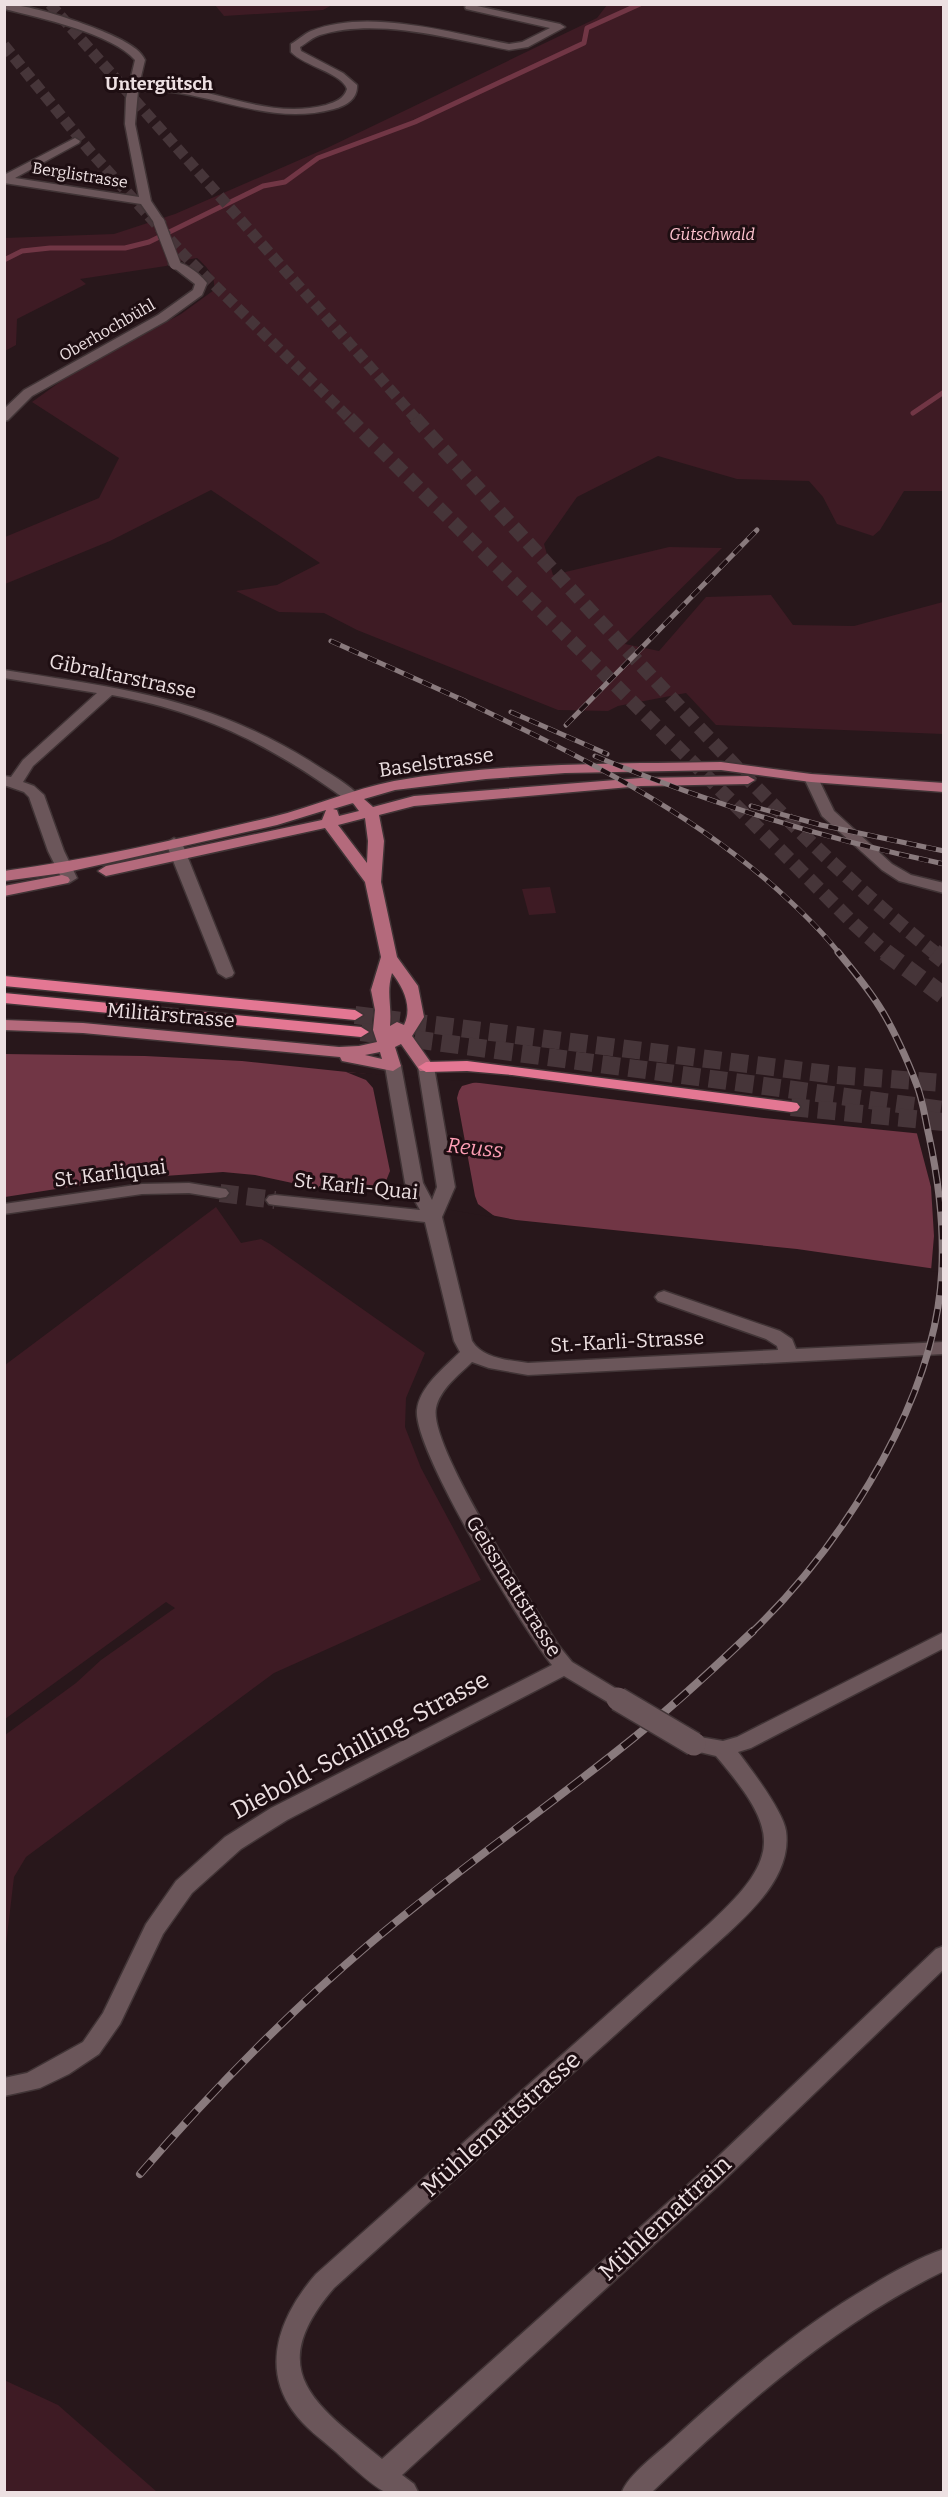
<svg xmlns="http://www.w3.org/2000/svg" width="948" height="2497" font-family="Bitter,serif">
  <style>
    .green { fill: #3e1b24 }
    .water { fill: #713645 }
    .pier { fill: #28171b }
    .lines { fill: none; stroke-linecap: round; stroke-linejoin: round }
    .stream { stroke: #713645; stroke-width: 5 }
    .minor-tunnel { stroke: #463539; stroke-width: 18; stroke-dasharray: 18 9; stroke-linecap: butt }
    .highway-tunnel-far2 { stroke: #463539; stroke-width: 11; stroke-dasharray: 11 5; stroke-linecap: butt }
    .highway-tunnel-far1 { stroke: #463539; stroke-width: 14; stroke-dasharray: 14 7; stroke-linecap: butt }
    .highway-tunnel { stroke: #463539; stroke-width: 18; stroke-dasharray: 18 9; stroke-linecap: butt }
    .minor-casing { stroke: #413436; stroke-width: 3 }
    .major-casing { stroke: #413436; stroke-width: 3 }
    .highway-casing { stroke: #413436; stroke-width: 3 }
    .minor { fill: #6b565a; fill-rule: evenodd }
    .major { fill: #b46a7c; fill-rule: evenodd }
    .highway { fill: #e47793; fill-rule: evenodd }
    .rail-far2-casing { stroke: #897a7d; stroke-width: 5 }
    .rail-far1-casing { stroke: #897a7d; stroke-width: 7 }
    .rail-casing { stroke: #897a7d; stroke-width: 8 }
    .rail-far2 { stroke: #1e0e12; stroke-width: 4; stroke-dasharray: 10; stroke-linecap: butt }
    .rail-far1 { stroke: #1e0e12; stroke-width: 4.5; stroke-dasharray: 14; stroke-linecap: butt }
    .rail { stroke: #1e0e12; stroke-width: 6; stroke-dasharray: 17; stroke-linecap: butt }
    .minor-bridge-far1-casing { stroke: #413436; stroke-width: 13; stroke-linecap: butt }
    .minor-bridge-casing { stroke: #413436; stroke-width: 26; stroke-linecap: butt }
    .minor-bridge-far1 { stroke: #6b565a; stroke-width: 11 }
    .minor-bridge { stroke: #6b565a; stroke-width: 23 }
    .labels { text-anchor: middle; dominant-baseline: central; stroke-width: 6; stroke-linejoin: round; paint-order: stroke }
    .far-street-label { font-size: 16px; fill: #ede0e2; stroke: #1e0e12 }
    .far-park-label { font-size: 16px; font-style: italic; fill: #ffc4d0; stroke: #1e0e12 }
    .far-neighbourhood-label { font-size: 18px; font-weight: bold; fill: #ede0e2; stroke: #1e0e12 }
    .street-label { font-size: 20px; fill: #ede0e2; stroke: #1e0e12 }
    .water-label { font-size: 21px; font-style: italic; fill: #fd9eb4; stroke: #1e0e12 }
    .near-street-label { font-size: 24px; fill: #ede0e2; stroke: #1e0e12 }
  </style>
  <rect width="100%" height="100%" fill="#28171b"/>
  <!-- green -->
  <g class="green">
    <polygon points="215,5 332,5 323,10 224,16"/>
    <path d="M 607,5 L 943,5 L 943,491 L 904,491 L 880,530 L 873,536 L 837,524 L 823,497 L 809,481 L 737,479 L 658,456 L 577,497 L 544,544 L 553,575 L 669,547 L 722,548 L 625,644 L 659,651 L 706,597 L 771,595 L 793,625 L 854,626 L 943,602 L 943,734 L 716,725 L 686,693 L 618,706 L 608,711 L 558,710 L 357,630 L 324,613 L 279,612 L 236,591 L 277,585 L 320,563 L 211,490 L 110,541 L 5,584 L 5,537 L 99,498 L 119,458 L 32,402 L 103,351 L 128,343 L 181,314 L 214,290 C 216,276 207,267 197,258 L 180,261 L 166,266 L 80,279 L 86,284 L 17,319 L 16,345 L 5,351 L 4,238 L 114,234 L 175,214 L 327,148 L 597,18 Z"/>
    <polygon points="550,887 556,913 529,915 522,889"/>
    <polygon points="216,1207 241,1243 261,1239 270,1244 425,1353 406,1398 405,1427 421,1468 481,1580 274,1673 26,1857 14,1877 5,1953 5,1735 76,1683 101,1660 175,1608 166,1602 5,1719 5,1365"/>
    <polygon points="4,2380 58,2405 157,2492 5,2492"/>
  </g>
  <!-- water -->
  <polygon class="water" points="4,1054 145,1056 242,1061 395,1077 480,1083 764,1118 943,1136 943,1270 797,1249 516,1220 383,1194 311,1187 255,1175 223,1172 120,1179 5,1197"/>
  <!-- pier -->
  <g class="pier">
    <polygon points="346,1072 476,1082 462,1086 459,1091 457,1098 475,1196 478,1204 497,1218 354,1193 379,1187 386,1181 390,1171 373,1088 366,1080"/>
    <polygon points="916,1130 942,1133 943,1138 944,1273 931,1271 934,1236 931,1187"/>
  </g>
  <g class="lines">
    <!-- stream -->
    <g class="stream">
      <polyline points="4,260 22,251 50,248 125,248 149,242 263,186 285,182 318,158 415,122 584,43 587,28 640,4"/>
      <polyline points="913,413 944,392"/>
    </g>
    <!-- minor-tunnel -->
    <polyline class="minor-tunnel" points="220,1193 275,1200"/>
    <!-- highway-tunnel-far2 -->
    <g class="highway-tunnel-far2">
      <polyline points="50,4 417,420"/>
      <polyline points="4,45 89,150 185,256 351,420"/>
    </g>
    <!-- highway-tunnel-far1 -->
    <g class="highway-tunnel-far1">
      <polyline points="349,418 854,924 886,953"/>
      <path d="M 415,418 C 493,505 572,591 652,677 C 742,774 832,870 935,953"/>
    </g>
    <!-- highway-tunnel -->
    <g class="highway-tunnel">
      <polyline points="885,952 944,996"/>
      <polyline points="934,952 944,960"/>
      <polyline points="355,1015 836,1075 944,1083"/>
      <polyline points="361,1032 944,1110"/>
      <polyline points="791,1107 944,1122"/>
    </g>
    <defs>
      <g id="minor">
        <path d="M 4,4 C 32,4 116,32 136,49 C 140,52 143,56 145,60 L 139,85 C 153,85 167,84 181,87 C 230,96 276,118 326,105 C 335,102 344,99 347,89 C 342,73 304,66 291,52 L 291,44 C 298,40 304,34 311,31 C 368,8 451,33 509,44 L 522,42 L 550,28 L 466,9 L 465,7 L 468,4 L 560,24 L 565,27 L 528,47 L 509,50 C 452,39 377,17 320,35 C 313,37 307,43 300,47 L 301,51 L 343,73 L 357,85 C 358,99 346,106 334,109 C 279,124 233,102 179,93 C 166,91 152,91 138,91 L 135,124 L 151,201 L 165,222 L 159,225 L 155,224 L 141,204 L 4,183 L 4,175 L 75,138 L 80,141 L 79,143 L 15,178 L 139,197 L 125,124 L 126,98 L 135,60 C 113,34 38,17 4,9 Z"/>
        <path d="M 175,261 C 188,265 198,272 207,283 L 202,295 L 166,321 L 32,396 L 8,420 L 4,421 L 4,409 L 24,390 L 158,315 L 193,290 L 195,284 L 169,264 Z"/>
        <path d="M 4,670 C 119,688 209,698 310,761 C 326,772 350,784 362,799 L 354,804 L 349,802 C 271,745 207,713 112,695 L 33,766 L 23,782 L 34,786 L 44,795 L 64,851 L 77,878 L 69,883 L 63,881 L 48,851 L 29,797 L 24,792 L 4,785 L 4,776 L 11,777 L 23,760 L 97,693 L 4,678 Z"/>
        <polygon points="811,774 818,778 834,811 892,864 911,875 944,883 944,893 899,881 882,870 822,816 804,778"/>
        <polygon points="174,838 182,843 234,973 232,976 226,978 218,973 166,843"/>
        <path d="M 393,1061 L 401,1066 L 423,1183 L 432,1200 L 437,1187 L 418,1067 L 426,1062 L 434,1067 L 455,1187 L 442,1217 L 472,1341 C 483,1359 509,1360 528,1363 L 778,1350 L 777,1346 L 766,1339 L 658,1301 L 655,1297 L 658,1293 L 664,1291 L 780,1331 L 792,1339 L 796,1349 L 944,1342 L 944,1354 L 528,1375 L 489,1368 L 472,1362 C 459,1375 440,1389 436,1408 C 428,1446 534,1607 559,1646 L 572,1662 L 625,1694 L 628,1699 L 625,1704 L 618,1706 L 611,1704 L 564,1676 L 287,1820 L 241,1849 L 192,1893 L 163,1934 L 120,2024 L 99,2054 L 69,2074 L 40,2088 L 4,2096 L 4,2078 L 27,2073 L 83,2042 L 103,2013 L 146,1924 L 176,1881 L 225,1837 L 271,1808 L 552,1665 C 523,1629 413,1450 417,1410 C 419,1387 445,1367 460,1352 L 454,1341 L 425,1222 L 275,1205 L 269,1204 L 266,1200 L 269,1196 L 275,1195 L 420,1210 L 405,1183 L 385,1066 Z"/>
        <polygon points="189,1183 226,1189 229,1193 226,1197 220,1198 189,1193 142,1194 4,1214 4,1204 142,1184"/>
        <path d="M 944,1632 L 944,1648 L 751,1748 L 738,1752 C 751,1769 783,1811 786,1831 C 792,1874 754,1909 726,1935 L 334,2288 C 262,2372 316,2405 382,2459 L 703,2171 L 936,1949 L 944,1946 L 944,1969 L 719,2185 L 402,2475 L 414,2484 L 418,2492 C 409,2492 394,2495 386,2492 C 375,2489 346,2461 336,2452 C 321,2439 304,2427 293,2411 C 259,2364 283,2312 316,2274 L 710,1923 C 783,1856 779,1830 716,1756 L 687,1749 L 683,1744 L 687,1739 L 694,1736 L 723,1741 L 737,1737 Z"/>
        <path d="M 944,2249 L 944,2271 C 832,2326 741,2407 652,2492 L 622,2492 C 628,2475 658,2453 672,2440 C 734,2383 798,2328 870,2286 C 893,2272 918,2258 944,2249 Z"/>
      </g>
      <g id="major">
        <path d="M 721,762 L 811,774 L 944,783 L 944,792 L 811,782 L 721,770 L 565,773 L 486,779 L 395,790 L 364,799 L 373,807 L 414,796 L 641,778 L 748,776 L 755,780 L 748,784 L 641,786 L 414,806 L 379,815 L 384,841 L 381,882 L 397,957 L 418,986 L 424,1017 L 412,1036 L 434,1067 L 432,1071 L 420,1071 L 401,1044 L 395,1047 L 401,1066 L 393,1071 L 342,1061 L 340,1057 L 83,1033 L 4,1030 L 4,1020 L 83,1023 L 339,1047 L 359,1046 L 377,1042 L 373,1030 L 375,1010 L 371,990 L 381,957 L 365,882 L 325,828 L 106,876 L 98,871 L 106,866 L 322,820 L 326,810 L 277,825 L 63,873 L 4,881 L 4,871 C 94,859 184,838 272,817 C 313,807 353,789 394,781 C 502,762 612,764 721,762 ZM 353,803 L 359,811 L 339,816 L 337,810 L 333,809 ZM 365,818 L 368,841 L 367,863 L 338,825 ZM 392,973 C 403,987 413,1007 404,1025 L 397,1022 L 390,1026 C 392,1004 386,994 392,973 ZM 380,1052 L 382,1059 L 365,1055 Z"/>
        <polygon points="62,875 68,877 70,880 68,883 4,896 4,886"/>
      </g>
      <g id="highway">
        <polygon points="4,976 355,1010 363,1015 355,1020 4,986"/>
        <polygon points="4,993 361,1027 369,1032 361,1037 4,1003"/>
        <polygon points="467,1061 791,1102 797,1103 800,1107 797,1111 791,1112 512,1075 467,1071 426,1072 418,1067 426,1062"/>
      </g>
    </defs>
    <!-- minor casing -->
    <use href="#minor" class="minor-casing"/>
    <!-- major casing -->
    <use href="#major" class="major-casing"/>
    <!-- highway casing -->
    <use href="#highway" class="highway-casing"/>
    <!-- minor -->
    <use href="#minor" class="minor"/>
    <!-- major -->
    <use href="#major" class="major"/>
    <!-- highway -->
    <use href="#highway" class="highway"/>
    <defs>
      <g id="rail-far2">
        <polyline points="331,641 465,701"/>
        <path d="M 458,698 C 576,754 696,812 792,903 C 809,919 825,935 839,953"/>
        <polyline points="511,712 607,754"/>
        <polyline points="566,725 757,530"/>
        <path d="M 595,756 C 708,803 824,839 944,864"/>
        <polyline points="751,806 821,825 944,851"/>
      </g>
      <path id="rail-far1" d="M 752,1632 C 835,1553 920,1422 938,1307 C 947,1251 941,1192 929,1136 C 925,1119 923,1100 916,1083 C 908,1061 892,1026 879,1006 C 867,987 852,969 838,952"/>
      <path id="rail" d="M 140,2174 C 210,2093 285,2016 367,1946 C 449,1876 537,1815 621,1748 C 667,1712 710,1672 753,1631"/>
    </defs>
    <!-- rail-far2 casing -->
    <use href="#rail-far2" class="rail-far2-casing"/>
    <!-- rail-far1 casing -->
    <use href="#rail-far1" class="rail-far1-casing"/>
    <!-- rail casing -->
    <use href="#rail" class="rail-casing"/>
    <!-- rail-far2 -->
    <use href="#rail-far2" class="rail-far2"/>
    <!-- rail-far1 -->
    <use href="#rail-far1" class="rail-far1"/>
    <!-- rail -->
    <use href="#rail" class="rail"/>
    <defs>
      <polyline id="minor-bridge-far1" points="159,222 175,264"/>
      <polyline id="minor-bridge" points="618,1699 694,1744"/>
    </defs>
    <!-- minor-bridge-far1 casing -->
    <use href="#minor-bridge-far1" class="minor-bridge-far1-casing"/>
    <!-- minor-bridge casing -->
    <use href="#minor-bridge" class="minor-bridge-casing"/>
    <!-- minor-bridge-far1 -->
    <use href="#minor-bridge-far1" class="minor-bridge-far1"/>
    <!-- minor-bridge -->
    <use href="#minor-bridge" class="minor-bridge"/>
  </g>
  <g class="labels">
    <!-- far-street labels -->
    <g class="far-street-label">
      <text transform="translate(80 175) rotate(9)">Berglistrasse</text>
      <text transform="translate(107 330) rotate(-30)">Oberhochbühl</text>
    </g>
    <!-- far-park labels -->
    <g class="far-park-label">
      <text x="712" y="234">Gütschwald</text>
    </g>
    <!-- far-neighbourhood labels -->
    <g class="far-neighbourhood-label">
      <text x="159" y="84">Untergütsch</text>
    </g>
    <!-- street labels -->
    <g class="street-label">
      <text transform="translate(123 676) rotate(12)">Gibraltarstrasse</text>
      <text transform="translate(436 762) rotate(-8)">Baselstrasse</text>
      <text transform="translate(171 1015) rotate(5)">Militärstrasse</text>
      <text transform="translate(110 1173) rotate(-7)">St. Karliquai</text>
      <text transform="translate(356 1186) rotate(6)">St. Karli-Quai</text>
      <text transform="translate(627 1341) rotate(-3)">St.-Karli-Strasse</text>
      <text transform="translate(514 1586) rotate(58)">Geissmattstrasse</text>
    </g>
    <!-- water labels -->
    <g class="water-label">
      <text transform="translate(475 1148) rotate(6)">Reuss</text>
    </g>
    <!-- near-street labels -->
    <g class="near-street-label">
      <text transform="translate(360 1745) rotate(-28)">Diebold-Schilling-Strasse</text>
      <text transform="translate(501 2124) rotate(-42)">Mühlemattstrasse</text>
      <text transform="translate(665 2218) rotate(-43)">Mühlemattrain</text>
    </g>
  </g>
  <!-- border -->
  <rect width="948" height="2497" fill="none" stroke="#ede0e2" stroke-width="12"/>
</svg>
